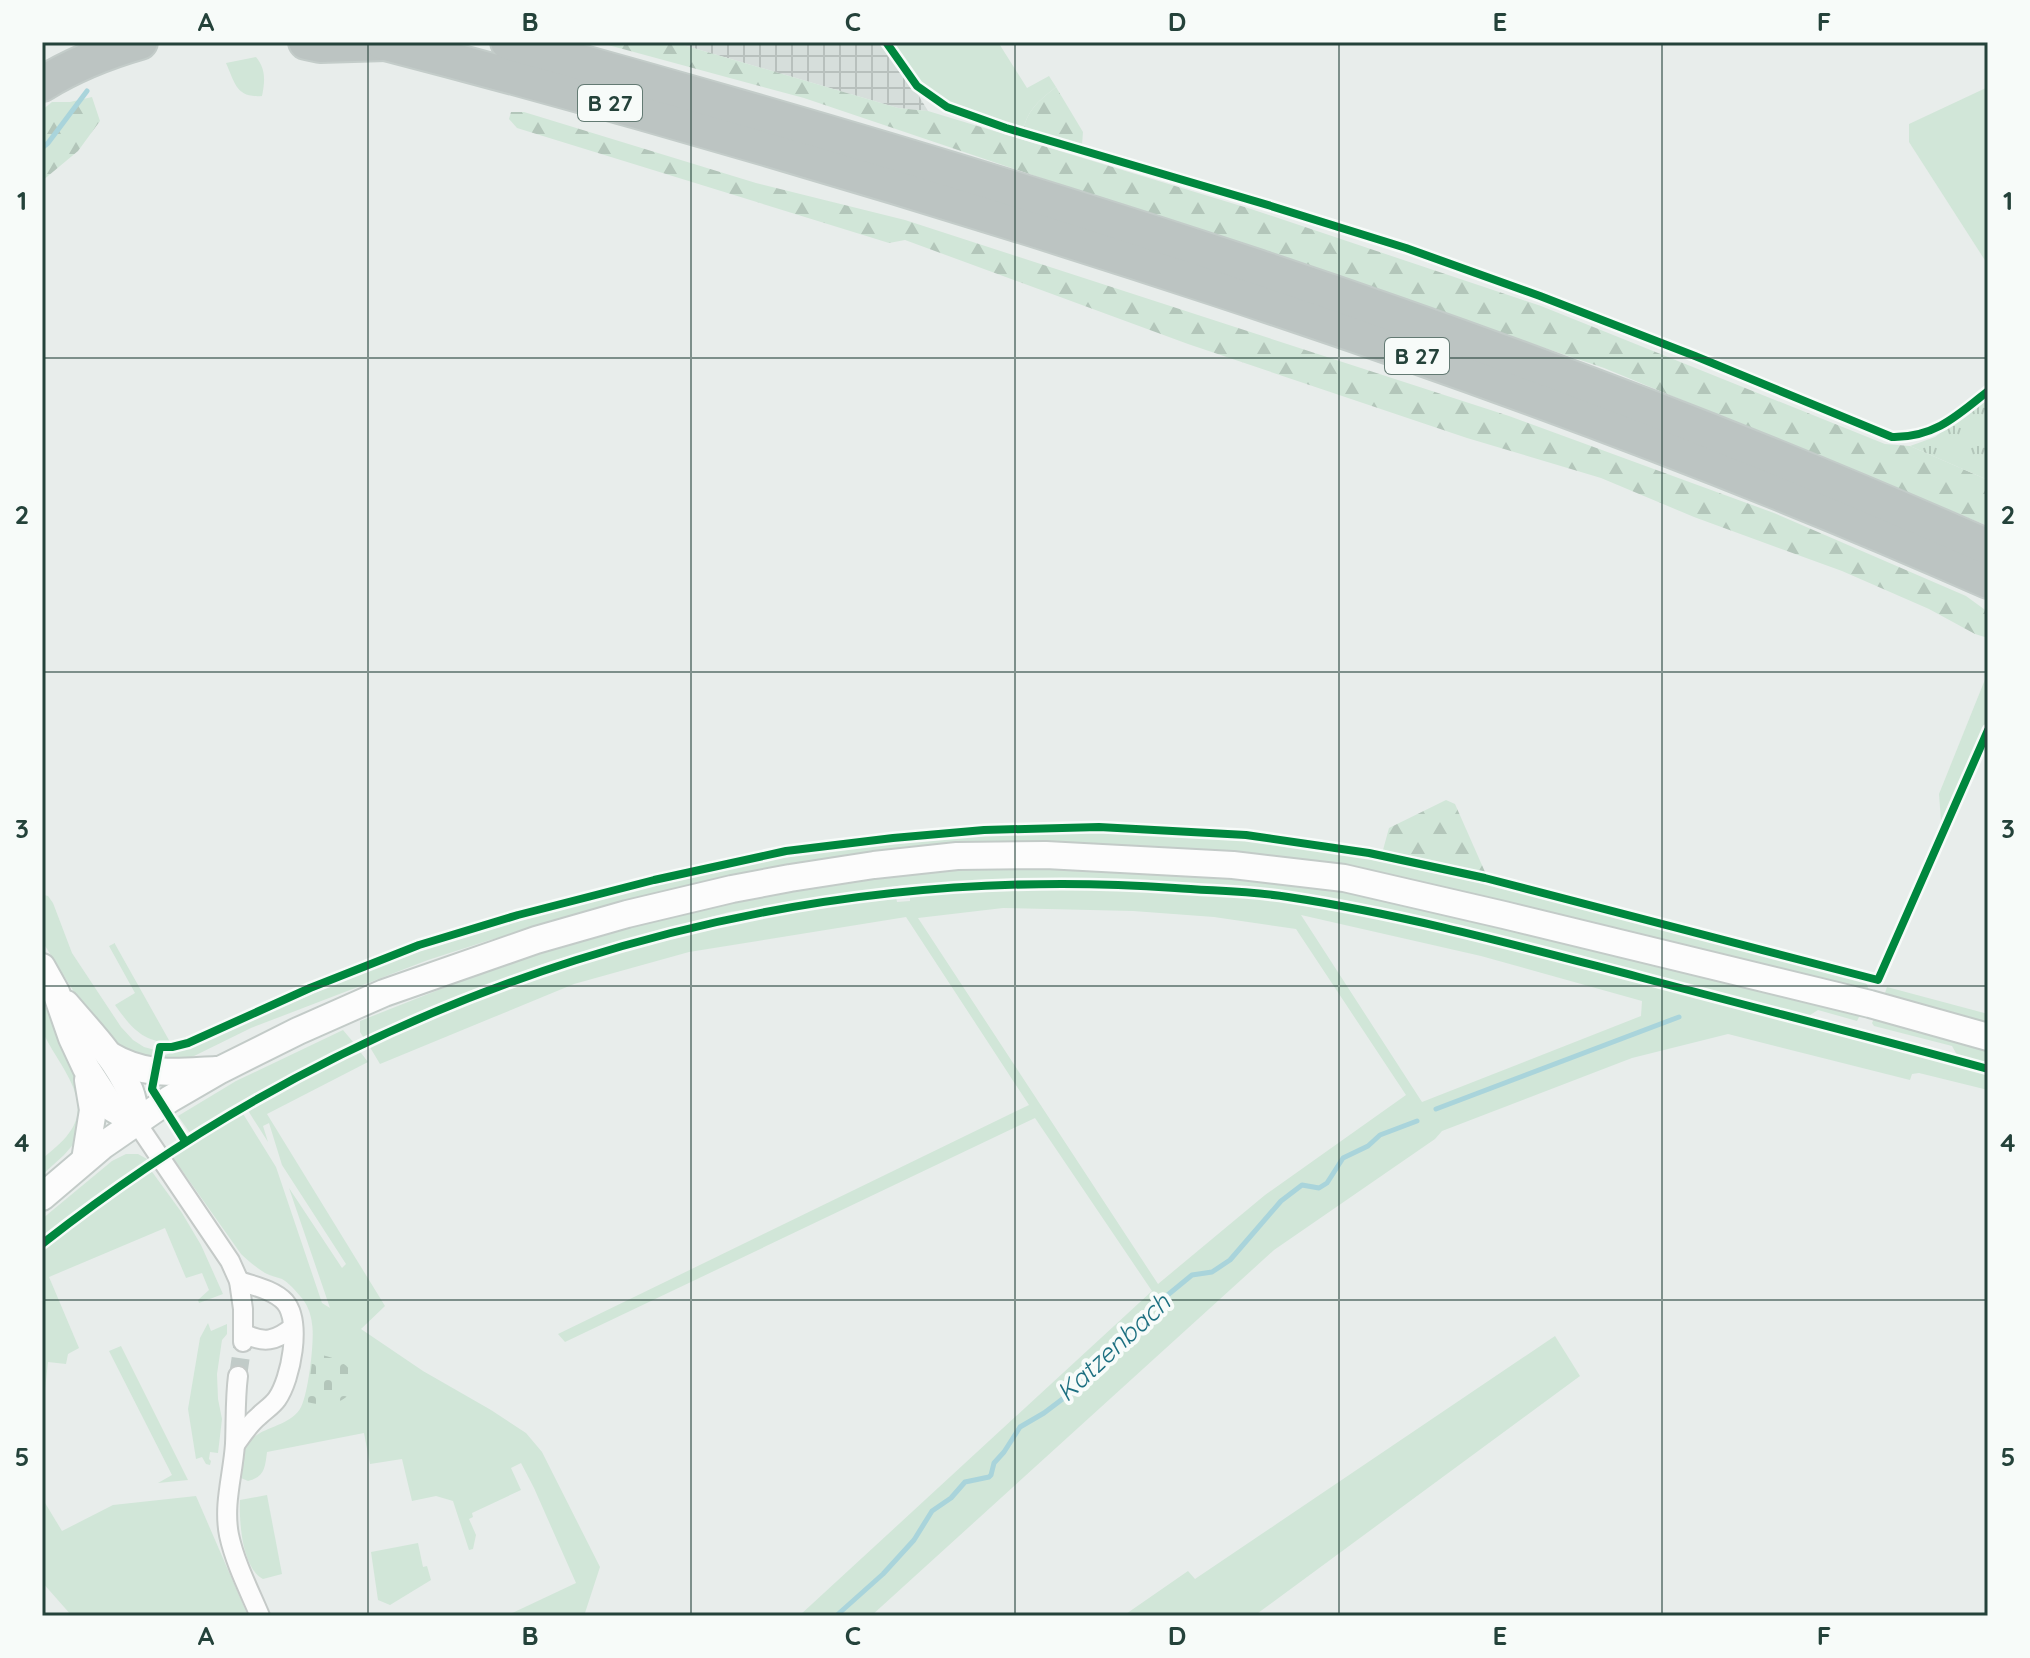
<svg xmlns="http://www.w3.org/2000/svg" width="2030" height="1658" font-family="Quicksand,sans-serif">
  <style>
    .industrial { fill: url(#industrial-grid) }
    .green { fill: #d1e6d8; fill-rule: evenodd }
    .forest { fill: url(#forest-firs) }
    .cemetery { fill: url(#cemetery-stones) }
    .park { fill: url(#park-tufts) }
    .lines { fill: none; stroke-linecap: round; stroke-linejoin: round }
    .stream { stroke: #a9d4db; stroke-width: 5 }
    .street-tunnel { stroke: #c1cbc8; stroke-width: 18; stroke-dasharray: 18 9; stroke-linecap: butt }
    .street-casing { stroke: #c5cac8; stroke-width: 22 }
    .secondary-casing { stroke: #c3cbc8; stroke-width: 30 }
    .highway-casing { stroke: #c3ccc9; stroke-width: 38 }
    .street { stroke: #fcfcfc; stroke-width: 18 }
    .secondary { stroke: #fcfcfc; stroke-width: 26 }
    .highway { stroke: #bcc4c2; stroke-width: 34 }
    .cycleway-casing { stroke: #f7fbf9; stroke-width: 13 }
    .cycleway { stroke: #00873e; stroke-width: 8 }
    .grid { fill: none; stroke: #24423a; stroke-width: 2; stroke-opacity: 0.55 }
    .labels { text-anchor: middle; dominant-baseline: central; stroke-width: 8; stroke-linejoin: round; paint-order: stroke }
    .shield { fill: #f7fbf9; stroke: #637a73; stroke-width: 2 }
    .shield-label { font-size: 22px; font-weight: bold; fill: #24423a }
    .water-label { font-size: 26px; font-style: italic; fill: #1c6f80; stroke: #f7fbf9 }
    .neatline { fill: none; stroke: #24423a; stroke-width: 3 }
    .grid-label { font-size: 26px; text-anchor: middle; font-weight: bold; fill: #24423a }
  </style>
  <defs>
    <pattern id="industrial-grid" width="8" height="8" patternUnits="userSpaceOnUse" patternTransform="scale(2)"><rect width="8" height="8" fill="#d6dedb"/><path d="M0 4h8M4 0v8" fill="none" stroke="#b8c0bd"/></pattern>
    <pattern id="forest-firs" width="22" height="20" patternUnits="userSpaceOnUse" patternTransform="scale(2)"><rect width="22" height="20" fill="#d1e6d8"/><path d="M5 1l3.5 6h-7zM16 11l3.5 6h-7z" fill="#b3c6ba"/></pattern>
    <pattern id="cemetery-stones" width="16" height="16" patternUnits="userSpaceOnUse" patternTransform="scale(2)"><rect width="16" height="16" fill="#d1e6d8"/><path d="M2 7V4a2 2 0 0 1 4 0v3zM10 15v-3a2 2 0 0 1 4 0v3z" fill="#b3c6ba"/></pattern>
    <pattern id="park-tufts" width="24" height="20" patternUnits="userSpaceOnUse" patternTransform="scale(2)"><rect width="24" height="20" fill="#d1e6d8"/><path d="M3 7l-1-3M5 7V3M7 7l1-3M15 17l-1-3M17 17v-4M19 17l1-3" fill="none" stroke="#b3c6ba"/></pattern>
  </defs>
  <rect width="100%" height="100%" fill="#e8edeb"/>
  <!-- industrial -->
  <polygon class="industrial" points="673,42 886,42 928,111 898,108"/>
  <!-- green -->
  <g class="green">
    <path d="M 890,42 L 998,42 L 1027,88 L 1049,76 L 1056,87 C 1041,99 1029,108 1024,127 C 958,110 929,102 890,42 Z"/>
    <path d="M 256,57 C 266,69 265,81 262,96 C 236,98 235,83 226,63 Z"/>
    <polygon points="1988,87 1988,265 1909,142 1909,124"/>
    <polygon points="1988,672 1988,719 1941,821 1939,794"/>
    <path d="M 1077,832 L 1193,836 L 1266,842 L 1354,856 L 1504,888 L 1865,981 L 1868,987 L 1868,989 L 1714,955 L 1434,886 L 1317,864 L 1266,856 L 1193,849 L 1079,844 L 643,899 L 490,940 L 428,960 L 251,1028 L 192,1057 L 161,1064 C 162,1062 161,1059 163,1057 C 165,1053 195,1045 202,1042 L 379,965 L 485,929 L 642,887 L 755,862 L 885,843 L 987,834 Z"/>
    <polygon points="1127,866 1310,884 1409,901 1860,1015 1857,1021 1818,1010 1807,1017 1460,925 1367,906 1258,889 1130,880 1004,879 904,885 729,912 551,961 468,992 364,1038 360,1032 360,1021 476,975 573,943 661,915 737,899 916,872 1002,867"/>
    <path d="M 1036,887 L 1128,889 L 1215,894 L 1315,906 L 1458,934 L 1988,1073 L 1988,1090 L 1919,1073 L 1912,1074 L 1910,1080 L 1728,1034 L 1632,1058 L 1442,1131 L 1435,1139 L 1274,1250 L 871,1616 L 799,1616 L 1152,1291 L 1035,1118 L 565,1342 L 558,1334 L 1029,1105 L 906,917 L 689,952 L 574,984 L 380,1064 L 368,1044 C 435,1016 503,986 573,964 C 678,929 787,911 896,897 L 897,902 L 910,901 L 910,895 ZM 1003,908 L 1133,911 L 1214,917 L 1296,929 L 1406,1095 L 1265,1195 L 1158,1284 L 918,918 ZM 1301,915 L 1481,956 L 1642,1001 L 1641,1016 L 1422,1102 Z"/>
    <polygon points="44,895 48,896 53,903 72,953 121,1027 133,1040 144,1047 155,1050 153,1063 115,1046 81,1003 42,941 42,896"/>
    <path d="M 115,943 L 115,944 L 170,1042 C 143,1043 130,1026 115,1005 L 135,993 L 109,946 Z"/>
    <polygon points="1887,987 1988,1014 1988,1024 1885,993"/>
    <path d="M 42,1001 L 61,1038 L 85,1094 L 78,1139 L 64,1155 L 42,1175 L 42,1159 C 51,1151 62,1143 69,1133 C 95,1099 56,1063 43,1032 C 40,1023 42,1011 42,1001 Z"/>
    <polygon points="1874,1019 1988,1049 1988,1063 1957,1055 1952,1046 1874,1026 1872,1023"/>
    <path d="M 343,1030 L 354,1043 C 297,1070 243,1099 190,1133 L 178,1116 L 236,1081 Z"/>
    <path d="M 358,1049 L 368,1062 L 267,1114 L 385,1306 L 361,1329 L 423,1371 L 491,1410 L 526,1433 L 542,1452 L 600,1567 L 584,1616 L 506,1616 L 576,1583 L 534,1488 L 521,1463 L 511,1468 L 521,1490 L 472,1513 L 473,1517 L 469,1519 L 476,1535 L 473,1549 L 469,1550 L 453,1501 L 436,1496 L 412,1501 L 402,1459 L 370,1464 L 364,1433 L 267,1452 C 265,1467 265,1477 248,1481 L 241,1478 C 242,1470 242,1461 244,1453 C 251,1425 285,1431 300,1409 C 308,1397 315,1339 312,1324 C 311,1314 307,1303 300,1296 C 296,1291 288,1282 282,1279 C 277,1277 271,1276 265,1273 C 256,1267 248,1261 241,1254 L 171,1155 L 242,1112 L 276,1167 L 322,1303 L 330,1308 L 289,1188 L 342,1268 L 346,1264 L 282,1165 L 269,1123 L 263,1126 L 268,1142 L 247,1109 Z"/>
    <polygon points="126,1154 138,1154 147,1159 146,1162 42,1240 42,1219 112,1161"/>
    <polygon points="150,1169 182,1213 201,1245 223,1294 199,1303 198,1300 209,1290 202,1273 186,1278 165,1228 49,1277 79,1348 68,1354 66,1364 48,1362 42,1416 42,1249"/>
    <polygon points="208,1323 211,1331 227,1324 227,1334 222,1340 217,1374 218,1399 222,1419 218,1453 210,1452 209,1459 211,1461 210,1465 206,1464 202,1457 196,1459 188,1409 200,1338"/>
    <polygon points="1555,1336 1580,1376 1254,1616 1123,1616 1188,1571 1195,1579"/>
    <polygon points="121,1346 188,1480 158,1483 172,1475 109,1351"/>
    <path d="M 267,1495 L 282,1574 L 263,1579 C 242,1568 239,1522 240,1500 Z"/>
    <polygon points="196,1496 248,1616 72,1616 42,1582 42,1498 62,1531 113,1505"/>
    <polygon points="418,1543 423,1567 427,1566 431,1580 390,1605 378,1600 371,1552"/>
  </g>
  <!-- forest -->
  <g class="forest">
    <polygon points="597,42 673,42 898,108 928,111 1251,209 1541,306 1885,444 1910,446 1988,480 1988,526 1604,368 804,98"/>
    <path d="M 1056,87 L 1083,132 L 1082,145 L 1024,127 C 1029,108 1041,99 1056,87 Z"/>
    <polygon points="92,97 100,121 78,151 42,181 42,110 52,102 70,102"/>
    <polygon points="511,112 524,112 756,183 905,220 1509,416 1774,513 1966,596 1988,612 1988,638 1975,634 1929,609 1842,571 1694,517 1601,478 1467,438 1188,344 905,240 889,243 517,128 509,119"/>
    <polygon points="1446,800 1455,804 1485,872 1383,850 1389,828"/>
  </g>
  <!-- cemetery -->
  <path class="cemetery" d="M 313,1354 C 375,1359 361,1416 307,1402 Z"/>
  <!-- park -->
  <polygon class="park" points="1988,397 1988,480 1910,446 1935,437"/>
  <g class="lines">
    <!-- stream -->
    <g class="stream">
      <polyline points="42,148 48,143 87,91"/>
      <polyline points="1436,1109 1679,1017"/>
      <polyline points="836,1616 883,1574 914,1540 932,1511 951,1498 965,1482 989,1477 991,1475 994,1463 1004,1452 1020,1427 1044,1413 1081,1385 1089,1368 1097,1356 1125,1339 1138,1327 1153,1307 1192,1275 1212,1272 1230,1260 1281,1201 1302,1185 1319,1188 1327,1183 1343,1158 1368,1146 1380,1135 1417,1121"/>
    </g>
    <!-- street-tunnel -->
    <polyline class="street-tunnel" points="238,1376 243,1342"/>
    <defs>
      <g id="street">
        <polyline points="136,1122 230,1261 239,1281 243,1309 243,1342"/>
        <path d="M 243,1333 C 264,1344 276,1341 293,1327"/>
        <path d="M 238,1376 C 235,1399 236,1421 235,1444 C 233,1475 223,1504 229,1535 C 235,1563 249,1590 260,1616"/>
        <path d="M 235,1445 C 242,1435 249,1424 259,1416 C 265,1410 272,1406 277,1399 C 291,1379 302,1322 285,1302 C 274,1290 254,1286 239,1281"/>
      </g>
      <g id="secondary">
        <polyline points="42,967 56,992 72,1038 86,1068 112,1108 136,1122"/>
        <path d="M 66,1004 C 89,1031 116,1058 130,1091 C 134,1101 135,1112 136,1122"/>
        <path d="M 109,1055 C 146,1077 174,1072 216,1070"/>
        <polyline points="85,1160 93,1110 88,1080"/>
        <polyline points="42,1197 102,1146 170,1099 220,1070 298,1031 384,993 536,940 627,914 732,889 790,878 874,865 957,856 1046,855 1233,865 1344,878 1504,915 1870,1004 1988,1037"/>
      </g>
      <g id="highway">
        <polyline points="306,42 320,45 386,43"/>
        <path d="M 382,42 C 663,115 940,197 1216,288 C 1477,374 1736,469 1988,581"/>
        <path d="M 508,42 C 1011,180 1511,336 1988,547"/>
        <path d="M 42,84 C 73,65 105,52 140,42"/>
      </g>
    </defs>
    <!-- street casing -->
    <use href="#street" class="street-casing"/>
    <!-- secondary casing -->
    <use href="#secondary" class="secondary-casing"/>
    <!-- highway casing -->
    <use href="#highway" class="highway-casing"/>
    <!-- street -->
    <use href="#street" class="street"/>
    <!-- secondary -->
    <use href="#secondary" class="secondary"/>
    <!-- highway -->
    <use href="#highway" class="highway"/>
    <defs>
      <g id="cycleway">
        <path d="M 886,42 L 917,86 L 947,107 L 1006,128 L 1271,206 L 1406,248 L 1540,296 L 1695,356 L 1892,437 C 1934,438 1957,416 1988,391"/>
        <polyline points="185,1141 152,1089 160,1047 172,1047 188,1043 310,988 419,945 518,915 654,880 786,851 893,838 984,830 1099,827 1246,835 1369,853 1485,878 1878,980 1988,730"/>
        <path d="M 42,1244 C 363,991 766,859 1175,888 C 1212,891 1251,891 1288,897 C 1407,915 1523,947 1639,977 C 1755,1008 1872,1037 1988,1069"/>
      </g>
    </defs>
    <!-- cycleway casing -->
    <use href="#cycleway" class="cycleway-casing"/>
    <!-- cycleway -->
    <use href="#cycleway" class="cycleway"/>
  </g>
  <!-- grid -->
  <path class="grid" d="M 368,42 L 368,1616M 691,42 L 691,1616M 1015,42 L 1015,1616M 1339,42 L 1339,1616M 1662,42 L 1662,1616M 42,358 L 1988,358M 42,672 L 1988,672M 42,986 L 1988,986M 42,1300 L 1988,1300"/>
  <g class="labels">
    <!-- shield labels -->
    <g class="shield">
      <rect x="578" y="85" width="64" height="36" rx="6"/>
      <rect x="1385" y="338" width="64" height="36" rx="6"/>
    </g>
    <g class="shield-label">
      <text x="610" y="103">B 27</text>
      <text x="1417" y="356">B 27</text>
    </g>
    <!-- water labels -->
    <g class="water-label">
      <text transform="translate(1113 1347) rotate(-43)">Katzenbach</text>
    </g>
  </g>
  <!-- border -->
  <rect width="2030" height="1658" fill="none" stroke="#f7fbf9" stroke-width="88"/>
  <rect x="44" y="44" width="1942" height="1570" class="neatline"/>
  <g class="grid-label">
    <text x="206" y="31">A</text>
    <text x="530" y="31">B</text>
    <text x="853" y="31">C</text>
    <text x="1177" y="31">D</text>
    <text x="1500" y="31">E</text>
    <text x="1824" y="31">F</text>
    <text x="22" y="210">1</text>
    <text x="2008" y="210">1</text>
    <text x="22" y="524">2</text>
    <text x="2008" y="524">2</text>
    <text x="22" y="838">3</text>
    <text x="2008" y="838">3</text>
    <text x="22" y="1152">4</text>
    <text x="2008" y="1152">4</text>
    <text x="22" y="1466">5</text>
    <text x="2008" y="1466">5</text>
    <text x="206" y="1645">A</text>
    <text x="530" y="1645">B</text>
    <text x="853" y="1645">C</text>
    <text x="1177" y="1645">D</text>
    <text x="1500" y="1645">E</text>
    <text x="1824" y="1645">F</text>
  </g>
</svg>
